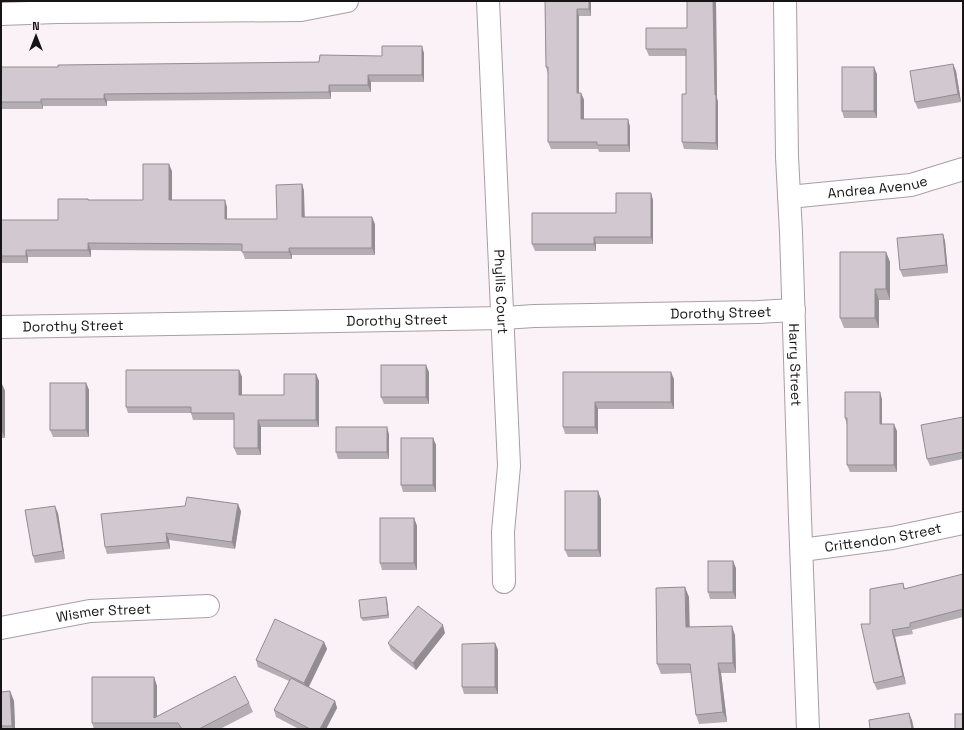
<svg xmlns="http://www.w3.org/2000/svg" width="964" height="730" font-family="'Space Grotesk',sans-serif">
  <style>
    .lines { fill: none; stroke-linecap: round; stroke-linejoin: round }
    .minor-casing { stroke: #a79fa4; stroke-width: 24 }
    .minor { stroke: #fff; stroke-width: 22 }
    .wall { fill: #b4adb2 }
    .shaded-wall { fill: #928d91 }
    .building { fill: #d1c9cf; stroke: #928d91 }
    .labels { text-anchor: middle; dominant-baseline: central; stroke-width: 3; stroke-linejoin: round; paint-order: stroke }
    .street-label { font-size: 14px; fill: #171416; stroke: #fbf2f8 }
  </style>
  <rect width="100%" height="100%" fill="#fbf2f8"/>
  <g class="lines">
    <defs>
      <g id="minor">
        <path id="s1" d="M 488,1 L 509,466 L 503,532 L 504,582"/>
        <path id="s2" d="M 785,1 L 787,157 L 791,232 L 800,518 L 808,729"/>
        <polyline points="1,14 57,12 301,10 347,1"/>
        <path id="s3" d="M 789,197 L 911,185 L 963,169"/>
        <path id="s4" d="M 1,327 L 503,318 L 534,316 L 758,312 L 794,310"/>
        <path id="s5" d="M 802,550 L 892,538 L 963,523"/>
        <path id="s6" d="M 1,628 L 90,611 L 208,606"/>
      </g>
    </defs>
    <!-- minor casing -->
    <use href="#minor" class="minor-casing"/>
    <!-- minor -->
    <use href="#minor" class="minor"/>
  </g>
  <!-- wall -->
  <g class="wall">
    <polygon points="545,1 591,1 591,16 579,16 579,93 581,93 584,100 584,119 628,119 630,127 630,152 599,152 598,149 551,149 548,142 548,74 546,67"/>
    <polygon points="716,1 717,98 718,102 718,150 684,149 682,142 686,94 686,56 649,56 646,49 687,28"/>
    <polygon points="424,53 424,82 371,82 371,92 331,92 331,99 107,101 107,106 43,106 43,109 1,109 1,67 58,67 319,62"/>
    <polygon points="953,64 956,71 961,102 918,109 915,102"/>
    <polygon points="877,74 877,118 844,118 842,111"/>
    <polygon points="172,171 172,200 227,207 227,219 277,219 302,184 304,191 304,217 375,224 375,255 292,255 292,259 245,259 242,251 91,250 91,257 28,257 28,263 1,263 1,220 58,220 88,199 89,200 143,200"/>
    <polygon points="653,200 653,244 596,244 596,251 535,251 532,244"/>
    <polygon points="943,234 945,241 948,273 903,277 900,270"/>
    <polygon points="886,252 890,262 890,300 879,300 879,328 844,328 840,318"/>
    <polygon points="239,370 242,377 242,395 284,395 316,374 319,381 319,427 261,427 261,455 237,455 234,448 234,420 193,420 191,413 128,413 126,407"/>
    <polygon points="429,372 429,404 384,404 381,397"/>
    <polygon points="563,372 674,379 674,409 598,409 598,434 565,434 563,427"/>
    <polygon points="1,382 5,391 5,438 1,438"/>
    <polygon points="86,383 89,390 89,437 53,437 50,430"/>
    <polygon points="882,399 882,424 897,431 897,472 850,472 847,465 847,425 845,418"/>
    <polygon points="963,417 963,459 930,466 927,459"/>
    <polygon points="389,434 389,459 338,459 336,452"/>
    <polygon points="433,438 436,445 436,492 403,492 401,485"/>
    <polygon points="601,499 601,557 568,557 565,550"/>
    <polygon points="241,511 235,549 169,540 170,549 107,554 105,547"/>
    <polygon points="58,513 65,559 35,563 33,556"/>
    <polygon points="414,518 417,526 417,570 382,570 380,563"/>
    <polygon points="736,568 736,599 710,599 708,592"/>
    <polygon points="963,574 963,617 912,630 913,634 895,637 906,684 877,690 874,683 870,624 903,583 905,589"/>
    <polygon points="386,597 387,600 389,618 363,621 361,618"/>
    <polygon points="689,597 689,627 735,635 736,673 721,673 727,722 699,724 696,715 691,673 661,674 657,664"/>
    <polygon points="445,633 416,670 391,650 388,643"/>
    <polygon points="324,642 327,649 309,687 335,701 337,708 326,729 299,729 276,717 274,710 289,681 258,667 256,660"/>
    <polygon points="495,643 498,650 498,694 464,694 462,687"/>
    <polygon points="154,677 157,686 157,716 249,703 253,712 220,729 94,729 92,723"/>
    <polygon points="10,691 14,701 15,729 1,729 1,692"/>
  </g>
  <!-- shaded-wall -->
  <g class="shaded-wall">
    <polygon points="589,1 591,1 591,16 589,9"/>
    <polygon points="713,1 716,1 717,98 718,102 718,150 716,143 713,32"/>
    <polygon points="577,9 579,16 579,100 577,93"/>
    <polygon points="422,46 424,53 424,82 422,75"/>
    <polygon points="953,64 956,71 961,102 958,94"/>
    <polygon points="874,67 877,74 877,118 874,111"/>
    <polygon points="368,75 371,82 371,92 368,85"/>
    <polygon points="329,85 331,92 331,99 329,92"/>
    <polygon points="581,93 584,100 584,127 581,119"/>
    <polygon points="104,94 107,101 107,106 104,99"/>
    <polygon points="41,99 43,106 43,109 41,102"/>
    <polygon points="628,119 630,127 630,152 628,145"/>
    <polygon points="169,164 172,171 172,207 169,200"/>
    <polygon points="302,184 304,191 305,224 302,217"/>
    <polygon points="651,193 653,200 653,244 651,237"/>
    <polygon points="225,200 227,207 227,226 225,219"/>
    <polygon points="372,217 375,224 375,255 372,248"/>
    <polygon points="943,234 945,241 948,273 946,265"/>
    <polygon points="594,237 596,244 596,251 594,244"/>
    <polygon points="88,243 91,250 91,257 88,250"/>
    <polygon points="289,248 292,255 292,259 289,252"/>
    <polygon points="26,250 28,257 28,263 26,256"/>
    <polygon points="886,252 890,262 890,300 886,289"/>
    <polygon points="875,289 879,300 879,328 875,318"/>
    <polygon points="426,365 429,372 429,404 426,397"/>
    <polygon points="239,370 242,377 242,402 239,395"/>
    <polygon points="671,372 674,379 674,409 671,402"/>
    <polygon points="316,374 319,381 319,427 316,420"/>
    <polygon points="1,382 5,391 5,438 1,429"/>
    <polygon points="86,383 89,390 89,437 86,430"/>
    <polygon points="880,392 882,399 882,431 880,424"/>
    <polygon points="595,402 598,409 598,434 595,427"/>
    <polygon points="258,420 261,427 261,455 258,448"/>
    <polygon points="894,424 897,431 897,472 894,465"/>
    <polygon points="387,427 389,434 389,459 387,452"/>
    <polygon points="433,438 436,445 436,492 433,485"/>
    <polygon points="598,491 601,499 601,557 598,550"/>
    <polygon points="238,504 241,511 235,549 232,542"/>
    <polygon points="55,506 58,513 65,559 63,551"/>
    <polygon points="414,518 417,526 417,570 414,563"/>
    <polygon points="166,533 169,540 170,549 167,542"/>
    <polygon points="733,561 736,568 736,599 733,592"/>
    <polygon points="685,587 689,597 690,637 686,627"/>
    <polygon points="386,597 387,600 389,618 388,615"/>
    <polygon points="443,625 445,633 416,670 413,663"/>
    <polygon points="732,626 735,635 736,673 733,663"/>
    <polygon points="892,630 895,637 906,684 903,676"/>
    <polygon points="324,642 327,649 307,690 304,683"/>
    <polygon points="495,643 498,650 498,694 495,687"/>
    <polygon points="718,663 721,673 727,722 723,712"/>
    <polygon points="154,677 157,686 157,723 154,718"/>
    <polygon points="10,691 14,701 15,729 13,729 12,726"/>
    <polygon points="335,701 337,708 326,729 320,729"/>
    <polygon points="909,713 912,720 914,729 912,729"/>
  </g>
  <!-- building -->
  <g class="building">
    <polygon points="545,1 589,1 589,9 577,9 577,93 581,93 581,119 628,119 628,145 597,145 597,142 548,142 548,67 546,67"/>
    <polygon points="687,1 713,1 715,95 716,95 716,143 682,142 682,94 686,94 686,49 646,49 646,28 687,28"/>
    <polygon points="382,46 422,46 422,75 368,75 368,85 329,85 329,92 104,94 104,99 41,99 41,102 1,102 1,67 58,67 58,65 319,62 320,55 382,56"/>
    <polygon points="953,64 958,94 915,102 910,71"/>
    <rect x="842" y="67" width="32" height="44"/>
    <polygon points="143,164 169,164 169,200 225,200 225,219 277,219 276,185 302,184 302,217 372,217 372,248 289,248 289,252 242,252 242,244 88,243 88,250 26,250 26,256 1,256 1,220 58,220 58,199 88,199 88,200 143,200"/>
    <polygon points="616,193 651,193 651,237 594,237 594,244 532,244 532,213 616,213"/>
    <polygon points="943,234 946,265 900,270 897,238"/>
    <polygon points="840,252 886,252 886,289 875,289 875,318 840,318"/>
    <rect x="381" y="365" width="45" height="32"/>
    <polygon points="126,370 239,370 239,395 284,395 284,374 316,374 316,420 258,420 258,448 234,448 234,413 191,413 191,407 126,407"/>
    <polygon points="563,372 671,372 671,402 595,402 595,427 563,427"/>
    <rect x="50" y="383" width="36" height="47"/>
    <polygon points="845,392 880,392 880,424 894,424 894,465 847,465 847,418 845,418"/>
    <polygon points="963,417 963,452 927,459 921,425"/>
    <rect x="336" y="427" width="51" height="25"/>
    <rect x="401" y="438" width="32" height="47"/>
    <rect x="565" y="491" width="33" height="59"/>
    <polygon points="187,497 238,504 232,542 166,533 167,542 105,547 101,514 185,506"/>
    <polygon points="55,506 63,551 33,556 25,510"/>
    <rect x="380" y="518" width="34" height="45"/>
    <rect x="708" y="561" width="25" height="31"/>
    <polygon points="963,574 963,609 910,623 910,627 892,630 903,676 874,683 861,624 870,624 870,589 903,583 904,589"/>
    <polygon points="685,587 686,627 732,626 733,663 718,663 723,712 696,715 690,664 657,664 656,588"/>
    <polygon points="386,597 388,615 361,618 359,600"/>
    <polygon points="418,606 443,625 413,663 388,643"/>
    <polygon points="275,619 324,642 304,683 256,660"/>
    <polygon points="495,643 495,687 462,687 462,644"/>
    <polygon points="235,676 249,703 199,729 182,729 178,723 92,723 92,677 154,677 154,718"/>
    <polygon points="291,678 335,701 320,729 310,729 274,710"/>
    <polygon points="10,691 12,726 1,726 1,692"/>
    <polygon points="909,713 912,729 870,729 869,720"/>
    <rect x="955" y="714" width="8" height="15"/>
  </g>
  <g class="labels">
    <!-- street labels -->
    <g class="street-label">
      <text stroke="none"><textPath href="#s3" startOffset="89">Andrea Avenue</textPath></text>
      <text stroke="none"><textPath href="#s1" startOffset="291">Phyllis Court</textPath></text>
      <text stroke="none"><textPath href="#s4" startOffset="720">Dorothy Street</textPath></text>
      <text stroke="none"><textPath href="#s4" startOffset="396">Dorothy Street</textPath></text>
      <text stroke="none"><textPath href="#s4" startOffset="72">Dorothy Street</textPath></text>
      <text stroke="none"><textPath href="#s2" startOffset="364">Harry Street</textPath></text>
      <text stroke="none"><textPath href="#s5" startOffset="82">Crittendon Street</textPath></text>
      <text stroke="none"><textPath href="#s6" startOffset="104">Wismer Street</textPath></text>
    </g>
  </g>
  <!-- border -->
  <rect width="964" height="730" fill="none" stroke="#171416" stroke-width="4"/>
  <!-- north arrow -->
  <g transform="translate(36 36)" stroke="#fbf2f8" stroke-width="3" paint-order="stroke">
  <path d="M0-3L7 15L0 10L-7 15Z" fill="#171416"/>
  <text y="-6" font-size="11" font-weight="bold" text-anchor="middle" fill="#171416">N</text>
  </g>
</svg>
